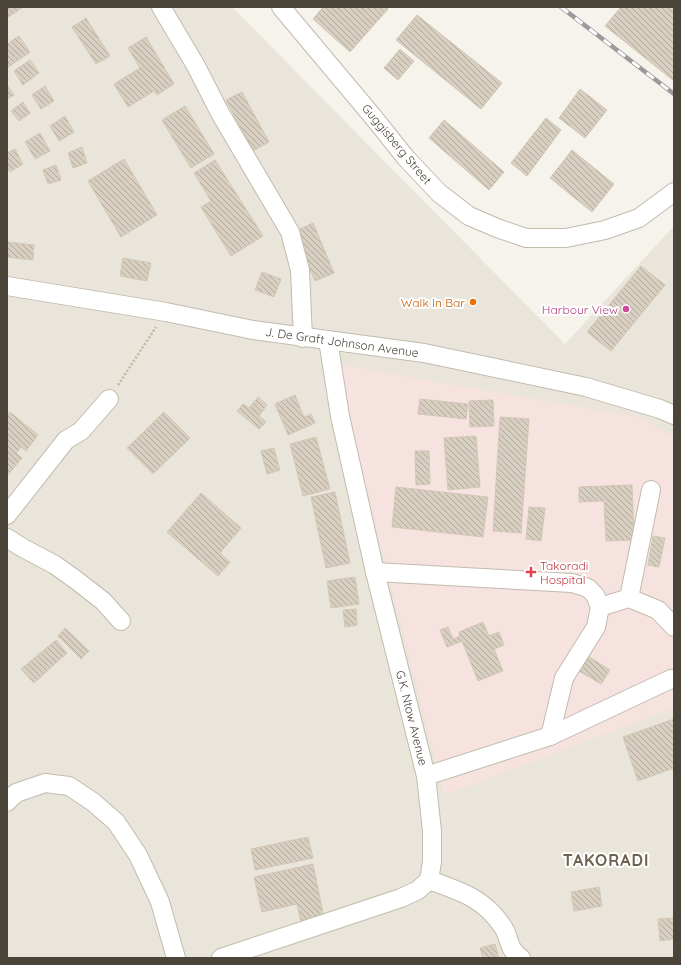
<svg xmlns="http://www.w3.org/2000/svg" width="681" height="965" font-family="Quicksand,sans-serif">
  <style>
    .residential { fill: #eae5da }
    .medical { fill: #f6e3e0 }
    .building { fill: url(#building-back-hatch); stroke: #d3c7b4 }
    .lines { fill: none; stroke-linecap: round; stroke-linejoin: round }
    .minor-casing { stroke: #c2bbae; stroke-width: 20 }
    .path { stroke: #c4b79f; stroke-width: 2.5; stroke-dasharray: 2 2; stroke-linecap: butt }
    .minor { stroke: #fff; stroke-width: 18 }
    .rail-casing { stroke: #9a9a9a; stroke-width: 4.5 }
    .rail { stroke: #fff; stroke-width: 3; stroke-dasharray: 9; stroke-linecap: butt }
    .food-dot { fill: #e8710a; stroke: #fff; stroke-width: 1.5 }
    .hotel-dot { fill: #d1479c; stroke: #fff; stroke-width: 1.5 }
    .health-dot { fill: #e0444e; stroke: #fff; stroke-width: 1.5 }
    .labels { text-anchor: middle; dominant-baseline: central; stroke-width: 4; stroke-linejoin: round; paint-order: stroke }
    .street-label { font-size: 12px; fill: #4b4439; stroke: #fff }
    .food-label { font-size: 12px; fill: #c56008; stroke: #fff; text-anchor: end }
    .hotel-label { font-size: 12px; fill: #b23c85; stroke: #fff; text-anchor: end }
    .health-label { font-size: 12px; fill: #be3a42; stroke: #fff; text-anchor: start }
    .district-label { font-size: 16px; font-weight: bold; letter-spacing: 1px; fill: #6e6250; stroke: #fff }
  </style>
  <defs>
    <pattern id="building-back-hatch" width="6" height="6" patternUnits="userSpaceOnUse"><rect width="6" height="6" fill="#d8cfc1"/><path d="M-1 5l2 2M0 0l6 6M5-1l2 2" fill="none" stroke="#b1aa9e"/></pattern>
  </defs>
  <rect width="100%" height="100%" fill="#f6f3ec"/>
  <!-- residential -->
  <polygon class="residential" points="7,7 232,7 565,344 674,226 674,958 7,958"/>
  <!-- medical -->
  <polygon class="medical" points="335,364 639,417 674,437 674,708 444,795"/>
  <!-- building -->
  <g class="building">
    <polygon points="7,7 23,7 7,18"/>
    <polygon points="323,7 386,7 388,9 350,52 313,19"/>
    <polygon points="621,7 674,7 674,81 605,26"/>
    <polygon points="417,15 502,83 481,109 396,40"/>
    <polygon points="86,18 110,56 96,64 72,27"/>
    <polygon points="19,36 30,52 7,68 7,44"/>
    <polygon points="146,37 174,84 157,95 154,91 128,107 114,84 140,68 128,48"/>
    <polygon points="400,49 414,61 398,80 384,68"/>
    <polygon points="30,60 39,73 23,85 14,71"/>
    <polygon points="7,85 14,95 7,99"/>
    <polygon points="45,86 54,101 41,109 32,95"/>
    <polygon points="580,89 607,110 585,138 559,118"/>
    <polygon points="242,92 269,142 253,151 226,100"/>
    <polygon points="23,102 30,113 19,121 11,111"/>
    <polygon points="185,106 214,154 191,168 162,120"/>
    <polygon points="65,116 74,132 59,141 50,126"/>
    <polygon points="546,118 561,130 527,176 511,163"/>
    <polygon points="444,120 504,172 489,190 429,138"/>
    <polygon points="40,133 50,151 35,159 25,142"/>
    <polygon points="82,147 87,163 73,168 68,153"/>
    <polygon points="15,149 23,164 10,172 7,166 7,153"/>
    <polygon points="572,150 614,184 592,212 550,178"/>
    <polygon points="124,159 157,215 121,237 88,181"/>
    <polygon points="215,160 263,236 231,256 201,207 211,201 194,173"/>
    <polygon points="56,165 61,180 48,184 43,170"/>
    <polygon points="313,223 334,273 315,281 294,232"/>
    <polygon points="7,242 34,245 33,260 7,257"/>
    <polygon points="123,258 151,263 147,281 120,276"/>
    <polygon points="641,266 665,285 611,351 587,332"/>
    <polygon points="262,272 281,279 274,297 255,290"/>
    <polygon points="295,395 304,417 311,414 315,423 288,435 275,404"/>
    <polygon points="258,397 267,405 259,416 266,422 259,429 237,411 243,404 249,408"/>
    <polygon points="420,399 468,404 466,419 418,414"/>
    <polygon points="493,400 494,426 470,427 469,401"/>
    <polygon points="10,412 38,435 26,451 21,447 16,453 22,458 7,476 7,415"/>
    <polygon points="164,412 190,438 153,474 127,448"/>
    <polygon points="500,417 529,419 521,533 493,531"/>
    <polygon points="476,436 480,487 448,490 444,438"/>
    <polygon points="316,437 330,489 303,496 290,444"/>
    <polygon points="274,448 280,470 267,474 261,451"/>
    <polygon points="415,451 429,451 430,484 416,485"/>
    <polygon points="632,485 634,540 606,541 604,501 579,502 579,487"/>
    <polygon points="396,487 488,497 483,537 392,527"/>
    <polygon points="335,492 350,563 326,568 311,497"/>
    <polygon points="201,493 241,528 220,553 230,562 218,576 167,532"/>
    <polygon points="529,507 545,508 541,541 526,539"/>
    <polygon points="653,536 665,538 659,567 648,565"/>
    <polygon points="355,577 359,604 331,608 327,581"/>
    <polygon points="356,609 357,625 345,627 343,610"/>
    <polygon points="483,622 489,636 499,632 504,645 494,649 503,671 478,681 462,641 447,647 440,630 448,627 453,639 460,636 459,632"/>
    <polygon points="65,628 89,651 81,659 58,636"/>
    <polygon points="56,640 67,653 34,683 21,669"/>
    <polygon points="588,656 610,670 601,684 579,671"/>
    <polygon points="674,719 674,768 638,781 623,737"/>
    <polygon points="308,837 313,858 255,870 251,849"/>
    <polygon points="313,864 324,918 301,922 297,904 262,912 254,877"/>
    <polygon points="599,887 602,906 574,911 571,892"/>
    <polygon points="674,918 674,939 660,941 658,919"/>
    <polygon points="495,944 499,958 483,958 480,948"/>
  </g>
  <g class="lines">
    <defs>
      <g id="minor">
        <polyline points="161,7 196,66 220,113 290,232 300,270 303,338"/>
        <polyline points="281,7 374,118 406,158 439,193 469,216 497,228 526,238 566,238 605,230 639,218 674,192"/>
        <polyline points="7,286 166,312 253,330 424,353 586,387 660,409 674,415"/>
        <polyline points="7,515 66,440 81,431 109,399"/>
        <polyline points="7,538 23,548 55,565 76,580 103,601 121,621"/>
        <polyline points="375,572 572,583 588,588 595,595 600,607 596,627 564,678 550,736"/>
        <polyline points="629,598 651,490"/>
        <polyline points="600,607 629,598 658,610 674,627"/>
        <polyline points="426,776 550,736 671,679"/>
        <polyline points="7,802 16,793 45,783 69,786 93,802 116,822 138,855 160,902 176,958"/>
        <path d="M 429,880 C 460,891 484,898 503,927 C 510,937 507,949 521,958"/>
        <polyline points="221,958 401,898 418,890 429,880 432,862 432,831 426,776 375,572 340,416 328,340"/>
      </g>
    </defs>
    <!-- minor casing -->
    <use href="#minor" class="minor-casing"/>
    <!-- path -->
    <polyline class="path" points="118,385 156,327"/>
    <!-- minor -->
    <use href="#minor" class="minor"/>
    <defs>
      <polyline id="rail" points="561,7 674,94"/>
    </defs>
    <!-- rail casing -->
    <use href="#rail" class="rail-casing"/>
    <!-- rail -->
    <use href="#rail" class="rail"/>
  </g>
  <!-- markers -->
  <circle class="food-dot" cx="473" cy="302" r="4"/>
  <circle class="hotel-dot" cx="626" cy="309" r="4"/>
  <path class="health-dot" d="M529 566h4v4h4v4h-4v4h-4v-4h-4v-4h4z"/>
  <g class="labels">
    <!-- street labels -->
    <g class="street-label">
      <text transform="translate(397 144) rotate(50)">Guggisberg Street</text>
      <text transform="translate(342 342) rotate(8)">J. De Graft Johnson Avenue</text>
      <text transform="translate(412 718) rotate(76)">G.K. Ntow Avenue</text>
    </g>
    <!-- food labels -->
    <g class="food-label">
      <text x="465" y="302">Walk In Bar</text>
    </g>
    <!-- hotel labels -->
    <g class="hotel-label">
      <text x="618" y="309">Harbour View</text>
    </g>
    <!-- health labels -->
    <g class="health-label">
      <text x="540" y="565">Takoradi<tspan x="540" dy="14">Hospital</tspan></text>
    </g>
    <!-- district labels -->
    <g class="district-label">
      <text x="606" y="860">TAKORADI</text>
    </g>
  </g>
  <!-- border -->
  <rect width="681" height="965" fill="none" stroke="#4b4439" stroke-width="16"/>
</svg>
